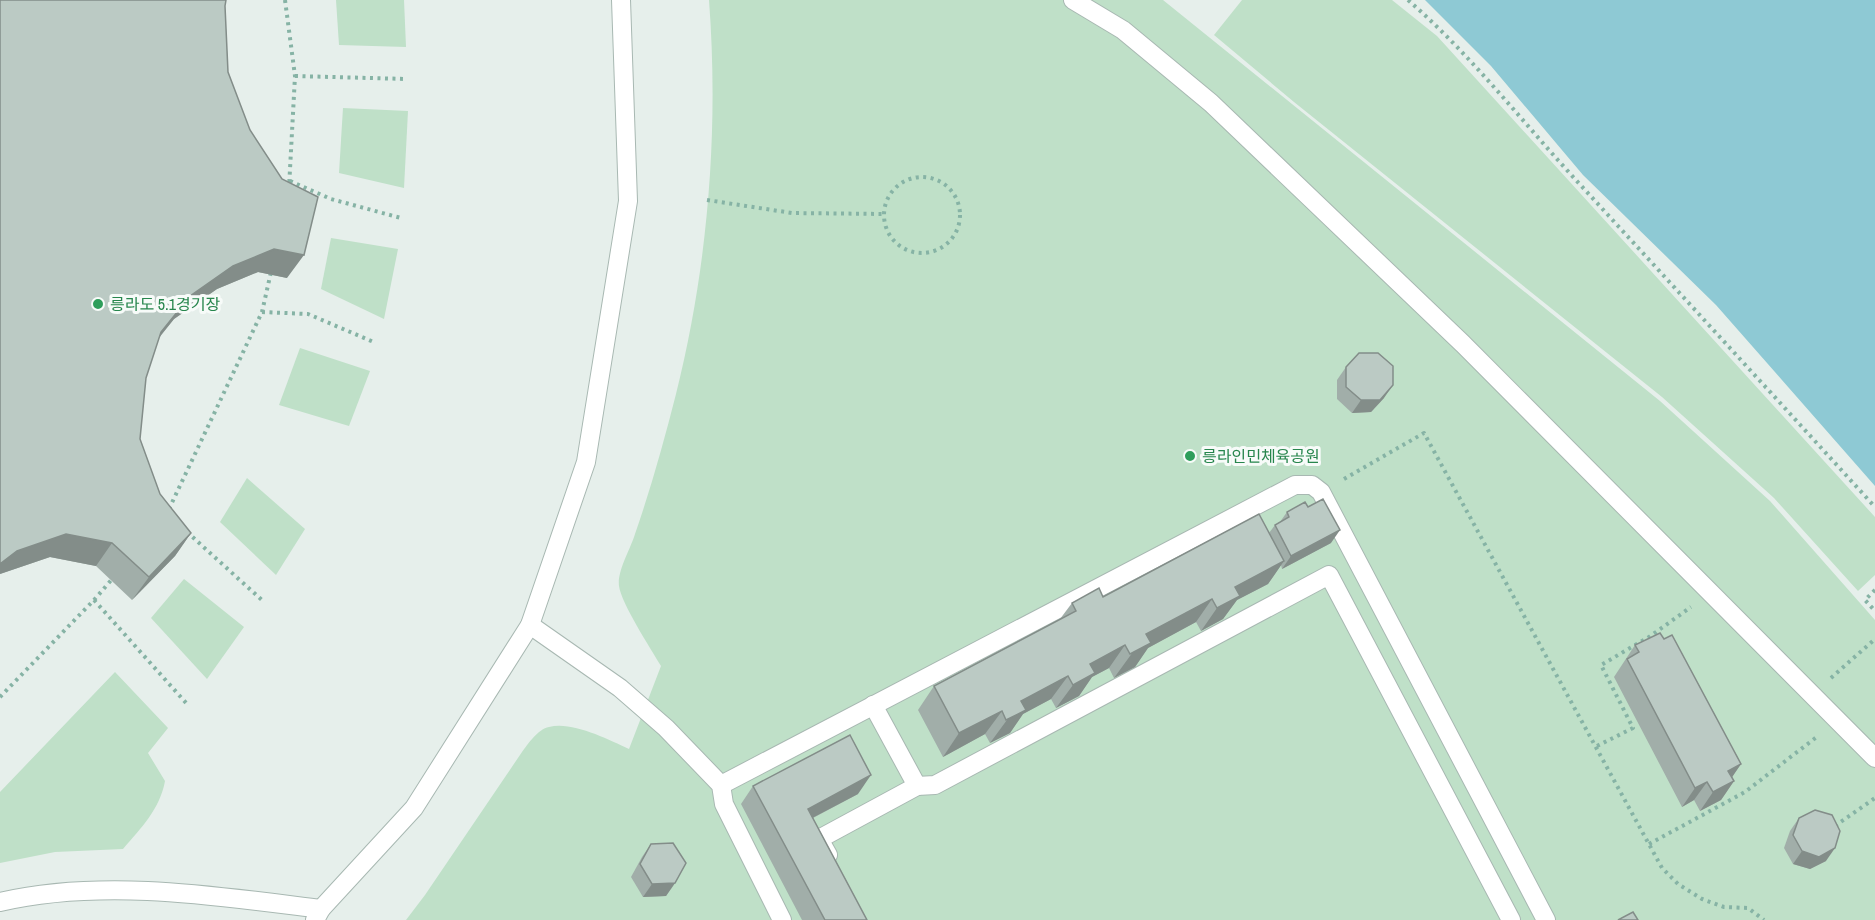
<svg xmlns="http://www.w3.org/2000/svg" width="1875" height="920" font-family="'Archivo Narrow','Noto Sans KR',sans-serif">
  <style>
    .green { fill: #bfe0c8 }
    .water { fill: #8ec9d4 }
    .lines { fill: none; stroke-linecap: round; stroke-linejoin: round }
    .minor-casing { stroke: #a8b8b2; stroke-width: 20 }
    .path { stroke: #86b3a5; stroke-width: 4; stroke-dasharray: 3 4.5; stroke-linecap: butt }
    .minor { stroke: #fff; stroke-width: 18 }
    .wall { fill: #a1aea9 }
    .shaded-wall { fill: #838d89 }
    .building { fill: #bbcac4; stroke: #838d89; stroke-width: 1.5 }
    .leisure-dot { fill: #2e9e5b; stroke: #f7fbf9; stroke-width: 2 }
    .labels { text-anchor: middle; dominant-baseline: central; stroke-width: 6; stroke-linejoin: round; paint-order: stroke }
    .leisure-label { font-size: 16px; fill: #27864d; stroke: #f7fbf9; text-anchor: start }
  </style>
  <rect width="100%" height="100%" fill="#e6efeb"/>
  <!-- green -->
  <g class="green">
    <polygon points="336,0 404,0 406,47 339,45"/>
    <path d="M 709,0 L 1163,0 L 1660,401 L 1770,501 L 1875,620 L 1875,920 L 406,920 L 425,895 L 522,752 C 528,744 538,729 549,727 C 572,721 607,739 629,749 L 661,666 C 651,649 621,603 619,586 C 617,571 631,548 635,534 C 651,488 664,441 676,394 C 708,266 719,131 709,0 Z"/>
    <polygon points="1242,0 1392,0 1437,36 1875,517 1875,575 1858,591 1774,498 1662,397 1294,102 1214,35"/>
    <polygon points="343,108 408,111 404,188 339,173"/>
    <polygon points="331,238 398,249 384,319 321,289"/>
    <polygon points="300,348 370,371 349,426 279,405"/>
    <polygon points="247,478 305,529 276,575 220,522"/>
    <polygon points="184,579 244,627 207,679 151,618"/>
    <path d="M 115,672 L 168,728 L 148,753 L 165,781 C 160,809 141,828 123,849 L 55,852 L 0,863 L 0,792 Z"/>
  </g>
  <!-- water -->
  <polygon class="water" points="1425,0 1875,0 1875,486 1716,305 1583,175 1491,66"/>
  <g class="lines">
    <defs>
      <g id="minor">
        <polyline points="1073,0 1123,30 1211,103 1463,344 1875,758"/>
        <polyline points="530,625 620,688 666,728 721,785 724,804 782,920"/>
        <polyline points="873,705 917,786"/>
        <polyline points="721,785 1295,485 1312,485 1321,492 1546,920"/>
        <polyline points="828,855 819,839 917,786 935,785 1329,575 1511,920"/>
        <path d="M 0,902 C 103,878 218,896 321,909"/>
        <polyline points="315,920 321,909 414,808 530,625 586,462 628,201 621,0"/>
      </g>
    </defs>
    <!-- minor casing -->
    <use href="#minor" class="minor-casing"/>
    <!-- path -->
    <g class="path">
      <polyline points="285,0 295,76 289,188"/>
      <path d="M 1408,0 C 1470,54 1520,119 1575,179 C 1675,288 1775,397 1875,507"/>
      <polyline points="295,76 407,79"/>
      <circle cx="922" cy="215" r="38"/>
      <polyline points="290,181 331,199 401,218"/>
      <polyline points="707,200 792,213 884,214"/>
      <polyline points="262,312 308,314 376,343"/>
      <polyline points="1344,479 1424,433 1662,868 1678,884 1702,899 1724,907 1748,908 1764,920"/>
      <polyline points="169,509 262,312 271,272"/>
      <polyline points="187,532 264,602"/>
      <polyline points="1875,590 1865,600 1875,611"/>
      <polyline points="94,600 187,704"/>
      <polyline points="1831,678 1875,639"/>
      <polyline points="0,697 94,600 113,578"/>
      <polyline points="1597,746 1633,728 1601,665 1649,637 1691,607"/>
      <polyline points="1835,826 1875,798"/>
      <polyline points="1649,844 1745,792 1818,736"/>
    </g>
    <!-- minor -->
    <use href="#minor" class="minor"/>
  </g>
  <!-- wall -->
  <g class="wall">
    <polygon points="225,6 228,72 287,278 258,272 217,289 174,319 159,338 146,378 140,439 160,494 191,533 175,556 132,600 96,566 50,557 0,574"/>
    <polygon points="1346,367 1384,398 1371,412 1352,413 1337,399 1337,380"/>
    <polygon points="1287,512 1331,543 1282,569 1281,565 1268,584 1237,600 1223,619 1201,631 1196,622 1148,648 1135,667 1114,678 1109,668 1092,677 1079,696 1056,708 1051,699 1023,714 1010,733 990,743 985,734 943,757 918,710 934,686 1060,619 1072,603 1103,597 1269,533 1275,525 1280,522"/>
    <polygon points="1635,645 1741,764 1732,777 1734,781 1721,800 1700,811 1694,800 1682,807 1614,677"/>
    <polygon points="753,786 858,794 813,818 867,920 802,920 741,804"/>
    <polygon points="1799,818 1826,861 1810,869 1793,864 1784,848 1790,831"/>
    <polygon points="651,844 675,883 666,896 643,897 631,877 642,857"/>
  </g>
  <!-- shaded-wall -->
  <g class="shaded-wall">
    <polygon points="274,249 304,255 287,278 258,272 217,289 174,319 144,356 161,332 190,296 233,266"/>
    <polygon points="1393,385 1384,398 1371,412 1352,413 1361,400"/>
    <polygon points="1340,530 1331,543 1282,569 1291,556"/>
    <polygon points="191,533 175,556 132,600 149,577"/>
    <polygon points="66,534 112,543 96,566 50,557 0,574 0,564 17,551"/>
    <polygon points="1284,561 1268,584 1237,600 1223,619 1201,631 1217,608 1235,587"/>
    <polygon points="1212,599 1196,622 1148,648 1135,667 1114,678 1146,634"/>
    <polygon points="1125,645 1109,668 1092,677 1079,696 1056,708 1073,685 1090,664"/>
    <polygon points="1068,676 1051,699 1023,714 1010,733 990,743 1021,701"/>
    <polygon points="1002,711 985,734 943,757 959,733"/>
    <polygon points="1741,764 1728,783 1728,771"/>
    <polygon points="871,775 858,794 795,827 808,809"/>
    <polygon points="1734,781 1721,800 1700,811 1713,792"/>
    <polygon points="1707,782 1694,800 1682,807 1695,788"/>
    <polygon points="1835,848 1826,861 1810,869 1793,864 1802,851"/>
    <polygon points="675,883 666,896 643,897 652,884"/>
  </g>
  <!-- building -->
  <g class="building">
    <polygon points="0,0 226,0 225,6 228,72 250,130 282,179 318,197 304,255 274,249 233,266 190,296 161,332 146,378 140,439 160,494 191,533 149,577 112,543 66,534 17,551 0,564"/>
    <polygon points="1359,353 1378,353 1393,366 1393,385 1380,400 1361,400 1346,387 1346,367"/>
    <polygon points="1323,499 1340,530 1291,556 1275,525 1289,517 1287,512 1305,502 1308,507"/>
    <polygon points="1259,514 1284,561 1235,587 1240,596 1217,608 1212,599 1146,634 1151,643 1130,654 1125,645 1090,664 1095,673 1073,685 1068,676 1021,701 1026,710 1006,720 1002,711 959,733 934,686 1076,611 1072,603 1099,588 1103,597"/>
    <polygon points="1660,633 1664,639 1672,635 1741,764 1728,771 1734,781 1713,792 1707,782 1695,788 1627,659 1639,652 1635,645"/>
    <polygon points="850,735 871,775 808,809 867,920 825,920 753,786"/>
    <polygon points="1815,810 1832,815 1840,831 1835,848 1819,857 1802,851 1793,835 1799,818"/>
    <polygon points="673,843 686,863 675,883 652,884 640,864 651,844"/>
    <polygon points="1633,912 1638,920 1618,920"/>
  </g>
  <!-- markers -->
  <g class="leisure-dot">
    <circle cx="98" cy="304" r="6"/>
    <circle cx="1190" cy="456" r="6"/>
  </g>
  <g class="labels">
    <!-- leisure labels -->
    <g class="leisure-label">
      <text x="110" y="304">릉라도 5.1경기장</text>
      <text x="1202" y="456">릉라인민체육공원</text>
    </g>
  </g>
</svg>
